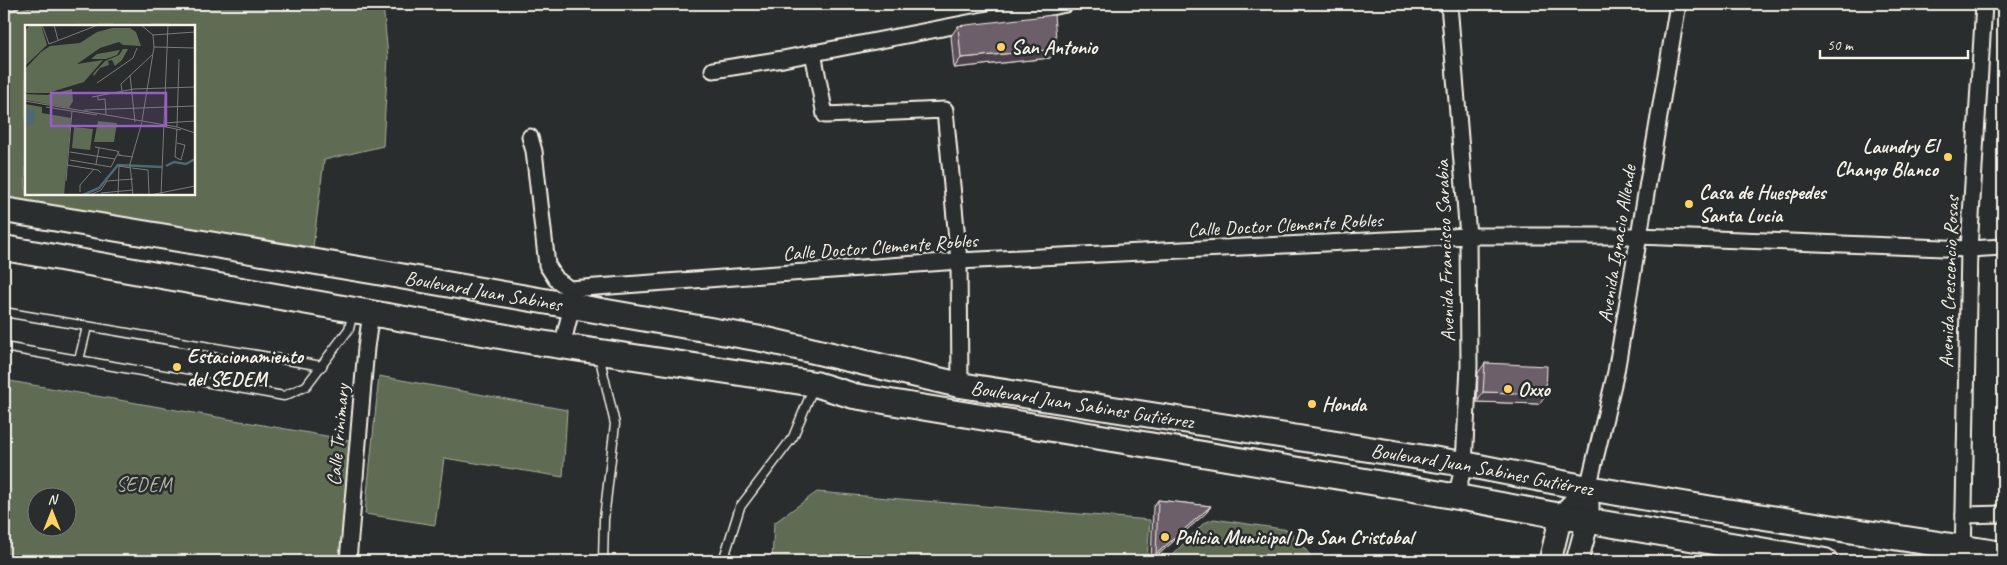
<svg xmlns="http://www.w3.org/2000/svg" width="2007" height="565" font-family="Caveat,sans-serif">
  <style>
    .green { fill: #5e6c53; stroke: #a9ae9e; fill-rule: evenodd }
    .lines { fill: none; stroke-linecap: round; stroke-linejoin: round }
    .lane-casing { stroke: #f4f1e8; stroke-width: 11 }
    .street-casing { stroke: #f4f1e8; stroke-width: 19 }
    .secondary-casing { stroke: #f4f1e8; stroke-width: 25 }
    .primary-casing { stroke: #f4f1e8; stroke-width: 28 }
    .lane { stroke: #2a2d2e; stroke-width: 8 }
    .street { stroke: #2a2d2e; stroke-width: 15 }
    .secondary { stroke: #2a2d2e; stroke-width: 21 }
    .primary { stroke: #2a2d2e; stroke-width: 24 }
    .wall { fill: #5d515c; stroke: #f4f1e8 }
    .shaded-wall { fill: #4c424b; stroke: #f4f1e8 }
    .building { fill: #6c5e6b; stroke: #f4f1e8 }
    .poi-dot { fill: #ffd166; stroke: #2a2d2e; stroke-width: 2 }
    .labels { text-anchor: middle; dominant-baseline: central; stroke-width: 5; stroke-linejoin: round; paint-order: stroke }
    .poi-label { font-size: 20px; font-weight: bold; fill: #f4f1e8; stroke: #2a2d2e; text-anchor: start }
    .street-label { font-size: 20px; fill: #f4f1e8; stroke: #2a2d2e }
    .park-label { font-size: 20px; fill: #b0b5a5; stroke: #2a2d2e }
    .inset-river { fill: none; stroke: #4e6973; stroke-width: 2.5 }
    .inset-road { fill: none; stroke: #7b7b78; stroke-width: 1 }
    .view { fill: #995dc9; fill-opacity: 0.15; stroke: #995dc9; stroke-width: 2.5 }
    .inset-edge { fill: none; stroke: #f4f1e8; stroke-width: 2.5 }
  </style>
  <rect width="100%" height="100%" fill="#2a2d2e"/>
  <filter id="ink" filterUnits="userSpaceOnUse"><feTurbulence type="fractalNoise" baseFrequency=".02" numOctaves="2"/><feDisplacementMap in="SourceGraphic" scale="10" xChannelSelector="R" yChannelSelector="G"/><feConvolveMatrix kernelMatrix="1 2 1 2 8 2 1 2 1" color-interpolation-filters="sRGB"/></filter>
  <g filter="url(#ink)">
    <!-- green -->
    <g class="green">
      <path d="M 44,4 L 383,4 L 388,57 L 383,146 L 324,160 L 311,264 L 4,206 L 4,13 ZM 26,26 L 194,26 L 194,194 L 26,194 Z"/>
      <polygon points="379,376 567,410 563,477 444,458 435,525 365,514"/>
      <path d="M 4,380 L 355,441 L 344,561 L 4,561 ZM 38,498 L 68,498 L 68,528 L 38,528 Z"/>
      <polygon points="817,492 1150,520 1147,561 772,561 774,523"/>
      <polygon points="1214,519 1289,530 1315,561 1168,561 1168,559 1204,523"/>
    </g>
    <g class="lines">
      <defs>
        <g id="lane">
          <polyline points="4,7 15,4"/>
          <polyline points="4,312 322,366"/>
          <polyline points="4,347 284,396 306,386 349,329 353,312"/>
          <polyline points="599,355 615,424 604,519 603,561 605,561"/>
          <polyline points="79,360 87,327"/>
          <polyline points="723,561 740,507 793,437 814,386"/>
        </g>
        <g id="street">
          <polyline points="1449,4 1468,236 1469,366 1464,464 1456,497"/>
          <polyline points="813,53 825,115 945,110 959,261 960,385"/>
          <polyline points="713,70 783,59 1066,4"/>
          <polyline points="530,137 534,151 547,265 556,279 569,289 572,306 562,346"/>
          <polyline points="569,289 959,261 1468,236 1638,236 1969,249 2003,247"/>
          <polyline points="1588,488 1616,372 1678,4"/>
          <polyline points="1964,515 2003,514"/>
          <polyline points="348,561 366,348 371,313"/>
          <polyline points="1963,561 1969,249 1984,4"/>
        </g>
        <g id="secondary">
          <polyline points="1550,561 1561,516 1588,488"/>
          <polyline points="1577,561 1588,521 1588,504"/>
        </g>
        <g id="primary">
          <path id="s1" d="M 4,210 L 377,272 L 767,340 L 960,385 L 1464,464 L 1588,488 L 1719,510 L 2003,554"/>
          <polyline points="4,248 534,342 815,384 854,396 1425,491 1561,516 1825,561"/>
        </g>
      </defs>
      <!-- lane casing -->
      <use href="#lane" class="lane-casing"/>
      <!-- street casing -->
      <use href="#street" class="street-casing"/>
      <!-- secondary casing -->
      <use href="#secondary" class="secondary-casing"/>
      <!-- primary casing -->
      <use href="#primary" class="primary-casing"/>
      <!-- lane -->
      <use href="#lane" class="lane"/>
      <!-- street -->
      <use href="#street" class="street"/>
      <!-- secondary -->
      <use href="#secondary" class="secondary"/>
      <!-- primary -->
      <use href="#primary" class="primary"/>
    </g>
    <!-- wall -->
    <g class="wall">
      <polygon points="958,26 1050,58 954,68 951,36"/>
      <polygon points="1485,363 1539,404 1477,402 1478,373"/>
      <polygon points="1158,500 1211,506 1206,513 1151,561 1153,507"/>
    </g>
    <!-- shaded-wall -->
    <g class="shaded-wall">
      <polygon points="1057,49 1050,58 954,68 961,58"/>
      <polygon points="1483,392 1546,394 1539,404 1477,402"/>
      <polygon points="1211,506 1206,513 1151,561 1156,554"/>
    </g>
    <!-- building -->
    <g class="building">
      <polygon points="1054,15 1057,49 961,58 958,26"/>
      <polygon points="1485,363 1547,366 1546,394 1483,392"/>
      <polygon points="1158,500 1211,506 1156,554"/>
    </g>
  </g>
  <!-- markers -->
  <g class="poi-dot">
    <circle cx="1001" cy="47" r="5"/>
    <circle cx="1948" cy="157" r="5"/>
    <circle cx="1689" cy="204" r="5"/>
    <circle cx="177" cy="367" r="5"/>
    <circle cx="1508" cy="389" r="5"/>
    <circle cx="1312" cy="404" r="5"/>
    <circle cx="1165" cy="537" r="5"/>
  </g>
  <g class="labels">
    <!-- poi labels -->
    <g class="poi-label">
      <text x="1011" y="47">San Antonio</text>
      <text x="1938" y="146" text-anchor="end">Laundry El<tspan x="1938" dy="23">Chango Blanco</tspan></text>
      <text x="1699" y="192">Casa de Huespedes<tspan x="1699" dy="23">Santa Lucia</tspan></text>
      <text x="187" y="356">Estacionamiento<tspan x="187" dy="23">del SEDEM</tspan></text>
      <text x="1518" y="389">Oxxo</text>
      <text x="1322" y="404">Honda</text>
      <text x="1175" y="537">Policia Municipal De San Cristobal</text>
    </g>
    <!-- street labels -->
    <g class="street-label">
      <text transform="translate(1285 225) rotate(-3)">Calle Doctor Clemente Robles</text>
      <text transform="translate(1617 244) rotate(-81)">Avenida Ignacio Allende</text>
      <text transform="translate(880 247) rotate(-4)">Calle Doctor Clemente Robles</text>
      <text transform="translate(1445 251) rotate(-92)">Avenida Francisco Sarabia</text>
      <text transform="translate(1949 282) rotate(-88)">Avenida Crescencio Rosas</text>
      <text stroke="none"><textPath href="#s1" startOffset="486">Boulevard Juan Sabines</textPath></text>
      <text stroke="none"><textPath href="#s1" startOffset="1096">Boulevard Juan Sabines Gutiérrez</textPath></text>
      <text transform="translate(338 435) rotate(-85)">Calle Trinimary</text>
      <text stroke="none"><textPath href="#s1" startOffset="1501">Boulevard Juan Sabines Gutiérrez</textPath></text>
    </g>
    <!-- park labels -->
    <g class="park-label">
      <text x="144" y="484">SEDEM</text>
    </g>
  </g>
  <!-- overview -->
  <g transform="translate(25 25)">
    <rect width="170" height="170" fill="#2a2d2e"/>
    <path d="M 5,0 L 16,0 L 22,20 L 0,41 L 0,6 ZM 87,3 L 105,3 L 111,7 L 116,21 L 98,20 L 94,17 L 75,23 L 52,39 L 78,35 L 59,57 L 23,68 L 0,68 L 0,44 L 16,27 L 25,21 L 55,18 L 72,7 ZM 98,24 L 103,24 L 97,35 L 90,41 L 87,35 L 83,36 L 84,40 L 75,43 L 69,51 L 68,49 L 80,36 L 94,30 ZM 95,25 L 92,30 L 81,34 L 66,34 L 72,29 ZM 47,64 L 48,76 L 44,83 L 0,75 L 0,69 L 22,70 ZM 0,79 L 17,82 L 17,88 L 46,93 L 39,170 L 0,170 ZM 73,96 L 92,98 L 89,117 L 69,117 ZM 49,102 L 68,104 L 65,125 L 47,123 Z" fill="#5e6c53"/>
    <path d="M 0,81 L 11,87 L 8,99 L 0,102 Z" fill="#4e6973"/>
    <path class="inset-river" d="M 141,141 L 149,137 L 161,139 L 170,134M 18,170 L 40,170M 58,170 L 74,163 L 93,140 L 137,142"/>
    <path class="inset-road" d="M 17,0 L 24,19 L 73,0M 29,0 L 33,15M 116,0 L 128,10 L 129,22 L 117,96M 128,10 L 170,7M 129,22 L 170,23M 105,50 L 110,97M 72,58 L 108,33 L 112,23M 97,66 L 96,59 L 127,30M 73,71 L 73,75 L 80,74 L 81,90M 67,72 L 109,64 L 170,62M 0,76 L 152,102 L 170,108M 21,82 L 72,90M 59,85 L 170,81M 139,98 L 170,96M 137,101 L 156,105M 152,102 L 154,34M 152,104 L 150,132 L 156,135 L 160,120 L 152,118M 70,122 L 92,126 L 96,131M 45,127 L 90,134M 92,130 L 108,132M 45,135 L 86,142 L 94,126M 71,139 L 74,123M 42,140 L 73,145 L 76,148M 107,143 L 123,145 L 124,169M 41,156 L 47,86M 55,167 L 55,160 L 69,144M 76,168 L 108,165M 65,170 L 76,165 L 82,156 L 108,154M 93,170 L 94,141 L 106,143M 108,170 L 105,139 L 117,97M 125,170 L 170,161M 136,170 L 143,0"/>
    <path class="view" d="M 26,68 L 141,68 L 141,101 L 26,101 Z"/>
    <rect width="170" height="170" class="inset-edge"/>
  </g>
  <!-- margin -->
  <rect width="2007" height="565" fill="none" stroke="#2a2d2e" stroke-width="20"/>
  <rect x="10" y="10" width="1987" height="545" fill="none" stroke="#f4f1e8" stroke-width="2" filter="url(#ink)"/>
  <!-- north arrow -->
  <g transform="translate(52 512)"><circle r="24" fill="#2a2d2e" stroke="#7b7b78"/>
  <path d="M0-4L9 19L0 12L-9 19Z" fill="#ffd166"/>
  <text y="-8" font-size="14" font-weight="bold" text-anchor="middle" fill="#f4f1e8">N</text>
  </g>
  <!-- scale -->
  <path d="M1820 50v8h148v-8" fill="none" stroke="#f4f1e8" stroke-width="2.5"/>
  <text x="1827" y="50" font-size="15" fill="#f4f1e8" stroke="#2a2d2e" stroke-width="4" paint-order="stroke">50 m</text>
</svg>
